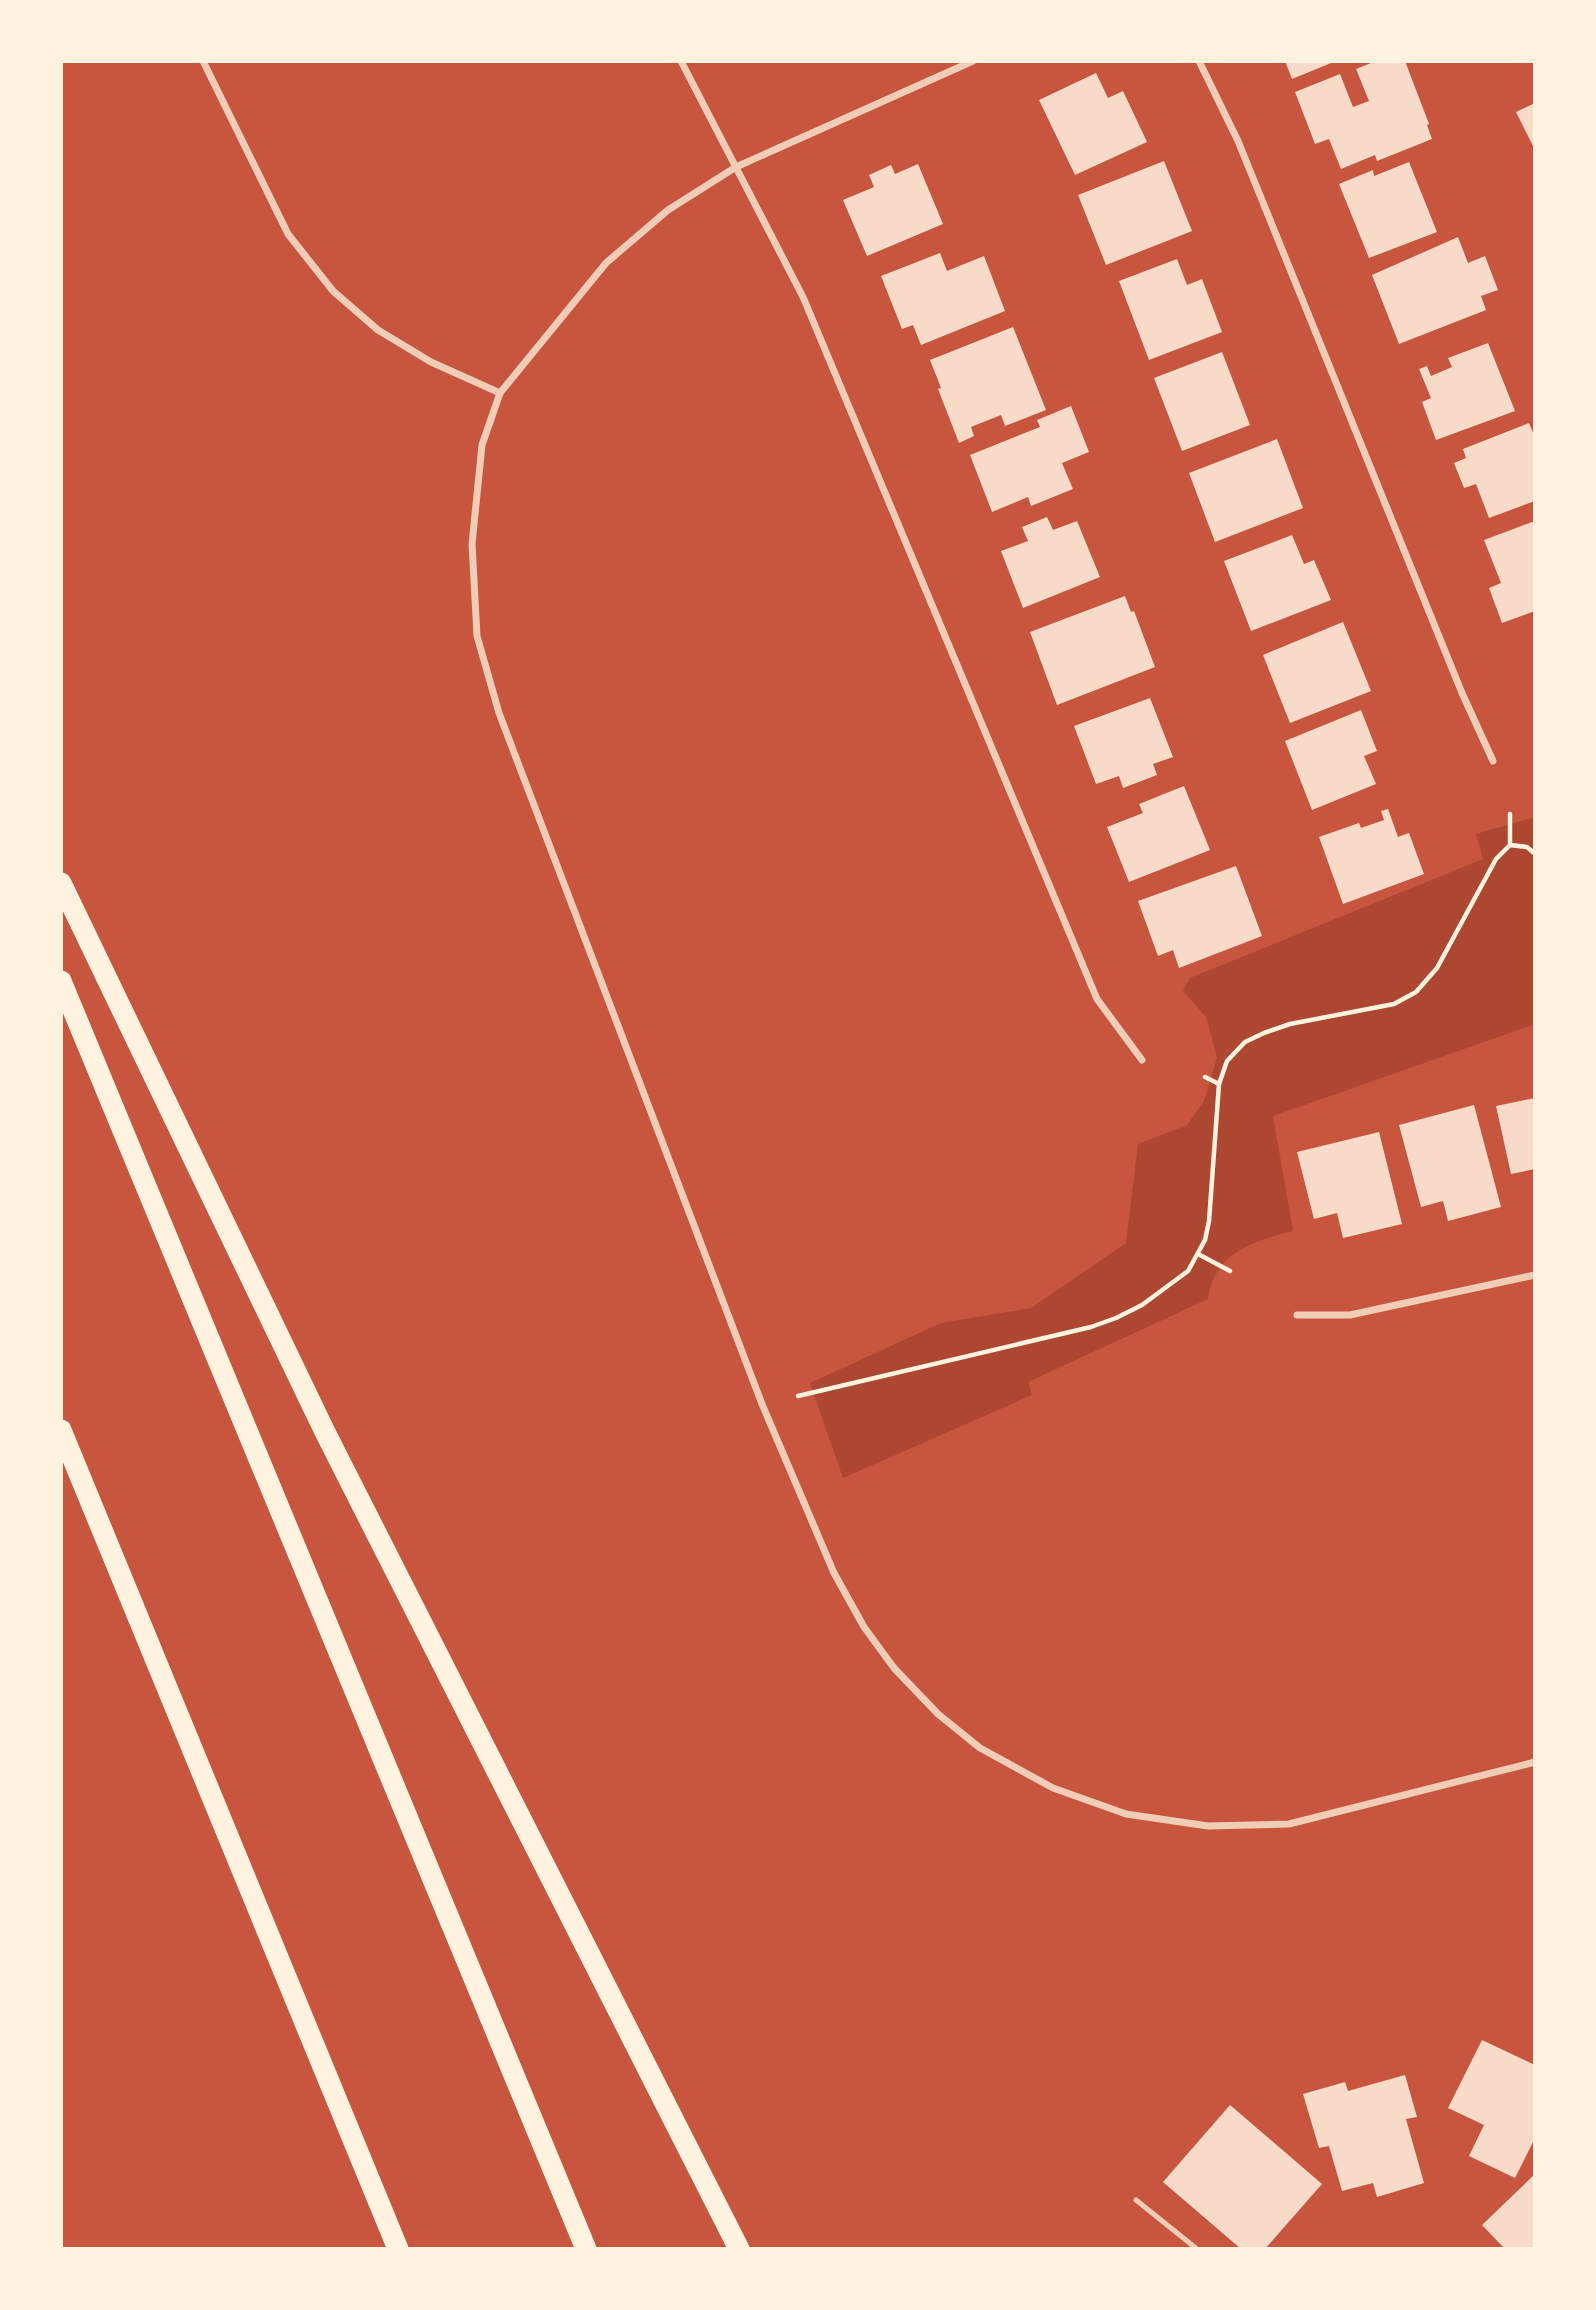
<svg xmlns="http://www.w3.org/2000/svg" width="1596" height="2310" font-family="'Golos Text',sans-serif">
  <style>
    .green { fill: #ae4732 }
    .building { fill: #f7dbc8 }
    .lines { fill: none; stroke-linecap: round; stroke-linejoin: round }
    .path { stroke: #fff3e0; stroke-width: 4.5 }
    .service { stroke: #f1ccb7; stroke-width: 5 }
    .minor { stroke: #f1ccb7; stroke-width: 7 }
    .motorway { stroke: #fff3e0; stroke-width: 21 }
  </style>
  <rect width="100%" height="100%" fill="#c8553d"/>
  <!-- green -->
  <path class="green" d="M 1535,817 L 1535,1024 L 1273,1116 L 1293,1231 C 1253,1241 1214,1253 1208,1299 L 1028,1382 L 1032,1395 L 843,1478 L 810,1383 L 941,1323 L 1031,1308 L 1126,1243 L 1138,1144 L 1187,1125 L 1204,1101 L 1217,1057 L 1206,1017 L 1183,991 L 1190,978 L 1483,859 L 1476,834 Z"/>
  <!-- building -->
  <g class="building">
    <polygon points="1285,61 1336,61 1292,79"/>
    <polygon points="1376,61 1405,61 1429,124 1427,125 1432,139 1377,161 1375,155 1341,169 1329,139 1315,144 1295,92 1340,74 1353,107 1369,101 1356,69"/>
    <polygon points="1096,73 1108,98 1123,91 1147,142 1075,175 1039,100"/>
    <polygon points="1535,103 1535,150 1516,112"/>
    <polygon points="1164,161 1192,231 1106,265 1078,195"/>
    <polygon points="1409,162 1437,232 1369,258 1339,184 1373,170 1374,176"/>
    <polygon points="918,164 943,224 867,256 843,200 874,187 869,175 891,165 895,174"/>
    <polygon points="1458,237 1468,263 1485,256 1498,290 1481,296 1486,310 1399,344 1372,275"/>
    <polygon points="940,253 947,271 984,256 1005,311 921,345 913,325 902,329 881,276"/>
    <polygon points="1177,259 1187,285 1202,279 1222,332 1149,360 1119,281"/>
    <polygon points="1013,327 1046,410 1005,426 1001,415 971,427 974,436 959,443 938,389 941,388 930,360"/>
    <polygon points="1488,343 1515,411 1436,440 1422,402 1431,398 1419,369 1427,366 1431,376 1452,367 1448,358"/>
    <polygon points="1222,352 1250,425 1182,451 1154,378"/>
    <polygon points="1071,406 1089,452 1062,463 1073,489 1031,506 1028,497 992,512 970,455 1040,427 1037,420"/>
    <polygon points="1529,423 1535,437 1535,501 1489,518 1476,484 1464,488 1454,463 1466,458 1463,449"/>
    <polygon points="1277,439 1303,508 1215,542 1189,473"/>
    <polygon points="1047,517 1053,530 1077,521 1100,577 1023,608 1001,551 1028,541 1022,527"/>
    <polygon points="1535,521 1535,611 1502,623 1489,588 1501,583 1484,540"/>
    <polygon points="1292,535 1304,564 1314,560 1331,600 1251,631 1224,561"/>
    <polygon points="1125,596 1131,612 1134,611 1155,667 1057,705 1030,632"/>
    <polygon points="1343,622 1371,691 1290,723 1263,655"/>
    <polygon points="1150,698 1173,757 1153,764 1157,775 1123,788 1119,776 1096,784 1074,726"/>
    <polygon points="1361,710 1377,751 1364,756 1376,784 1312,810 1285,741"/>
    <polygon points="1184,786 1210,850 1129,882 1107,827 1143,813 1139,804"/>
    <polygon points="1388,809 1398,837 1409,833 1424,874 1343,904 1319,837 1359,823 1361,828 1384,820 1381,811"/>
    <polygon points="1236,866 1262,936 1179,968 1173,950 1158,956 1138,901"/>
    <polygon points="1535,1098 1535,1169 1511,1174 1496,1106"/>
    <polygon points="1474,1105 1501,1207 1448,1221 1443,1201 1421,1207 1399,1125"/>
    <polygon points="1379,1132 1402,1224 1343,1238 1337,1213 1314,1219 1297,1152"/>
    <polygon points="1482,2040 1535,2065 1535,2138 1515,2178 1469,2156 1484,2125 1448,2108"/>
    <polygon points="1405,2075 1417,2117 1406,2119 1424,2183 1377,2197 1373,2183 1342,2191 1329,2146 1319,2148 1303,2094 1345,2082 1348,2091"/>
    <polygon points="1230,2105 1322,2184 1265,2249 1241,2249 1163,2182"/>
    <polygon points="1535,2174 1535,2249 1505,2249 1482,2225"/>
  </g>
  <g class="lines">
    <!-- path -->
    <g class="path">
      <polyline points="1510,845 1510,814"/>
      <polyline points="1205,1077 1219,1084"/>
      <polyline points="1198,1254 1230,1271"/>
      <polyline points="798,1396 1091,1327 1116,1318 1142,1305 1188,1271 1205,1240 1209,1221 1219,1084 1227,1061 1245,1042 1264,1033 1290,1024 1394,1004 1416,992 1437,968 1496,859 1510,845 1527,847 1535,854"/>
    </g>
    <!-- service -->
    <polyline class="service" points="1136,2200 1197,2249"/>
    <!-- minor -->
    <g class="minor">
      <polyline points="203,61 288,234 333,291 378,330 431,362 500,393"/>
      <polyline points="681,61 803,297 1097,999 1142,1060"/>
      <polyline points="973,61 736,167 668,210 606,263 500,393 482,445 472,544 477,636 499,713 762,1404 834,1573 864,1627 894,1668 938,1714 980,1748 1053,1788 1126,1814 1208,1826 1289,1824 1535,1762"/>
      <polyline points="1199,61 1238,141 1462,693 1493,761"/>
      <polyline points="1297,1315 1350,1315 1535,1275"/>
    </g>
    <!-- motorway -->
    <g class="motorway">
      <polyline points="61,883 325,1432 739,2249"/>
      <polyline points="61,981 586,2249"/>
      <polyline points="61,1430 398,2249"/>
    </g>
  </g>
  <!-- border -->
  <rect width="1596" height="2310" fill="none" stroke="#fff3e0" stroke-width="126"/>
</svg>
